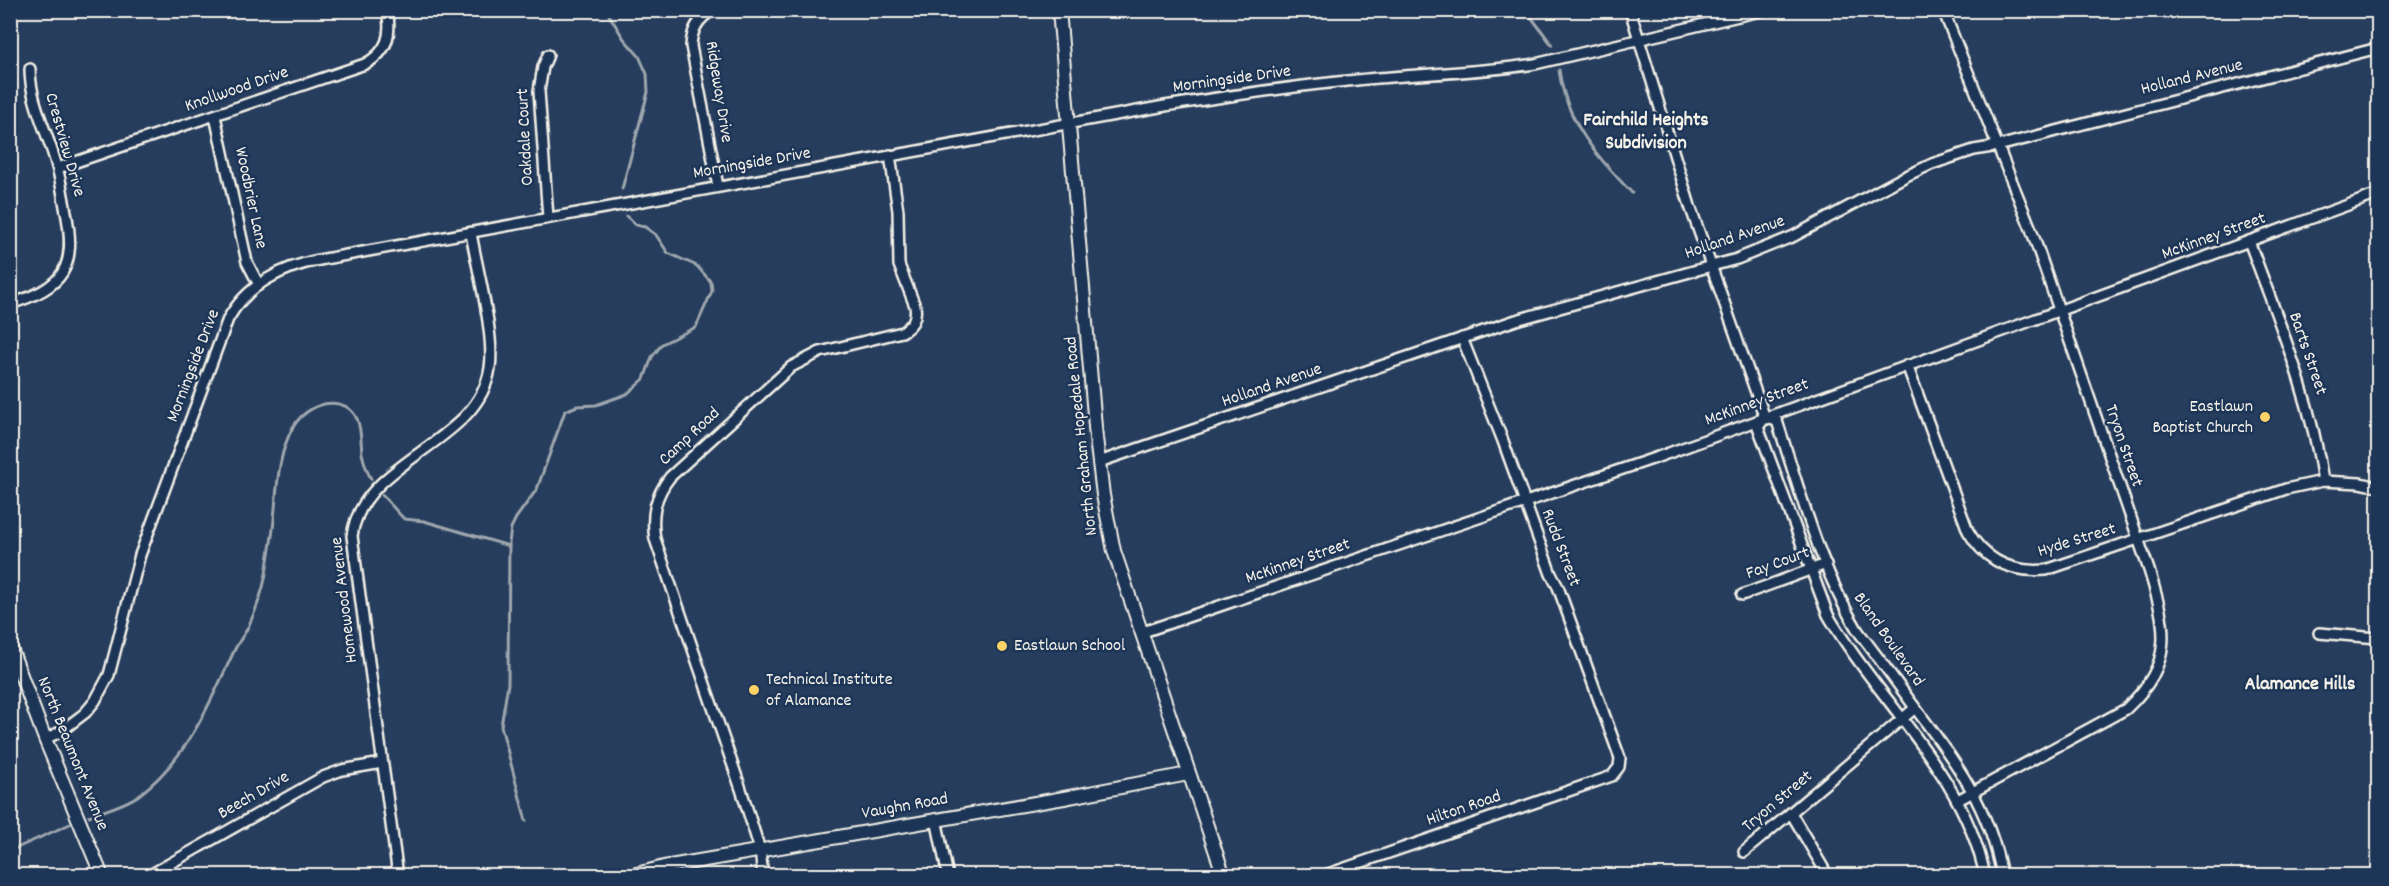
<svg xmlns="http://www.w3.org/2000/svg" width="2389" height="886" font-family="Dekko,sans-serif">
  <style>
    .lines { fill: none; stroke-linecap: round; stroke-linejoin: round }
    .stream { stroke: #9fa7ae; stroke-width: 3 }
    .minor-casing { stroke: #f4f1e8; stroke-width: 14 }
    .tertiary-casing { stroke: #f4f1e8; stroke-width: 16 }
    .minor { stroke: #1d3557; stroke-width: 9 }
    .tertiary { stroke: #1d3557; stroke-width: 12 }
    .poi-dot { fill: #ffd166; stroke: #1d3557; stroke-width: 2 }
    .labels { text-anchor: middle; dominant-baseline: central; stroke-width: 5; stroke-linejoin: round; paint-order: stroke }
    .street-label { font-size: 18px; fill: #f4f1e8; stroke: #1d3557 }
    .poi-label { font-size: 18px; fill: #f4f1e8; stroke: #1d3557; text-anchor: start }
    .neighbourhood-label { font-size: 20px; font-weight: bold; fill: #f4f1e8; stroke: #1d3557 }
  </style>
  <rect width="100%" height="100%" fill="#263d5d"/>
  <filter id="ink" filterUnits="userSpaceOnUse"><feTurbulence type="fractalNoise" baseFrequency=".0167" numOctaves="2"/><feDisplacementMap in="SourceGraphic" scale="12" xChannelSelector="R" yChannelSelector="G"/><feConvolveMatrix kernelMatrix="1 2 1 2 8 2 1 2 1" color-interpolation-filters="sRGB"/></filter>
  <g filter="url(#ink)">
    <g class="lines">
      <!-- stream -->
      <g class="stream">
        <polyline points="606,10 624,39 639,56 647,74 648,92 622,189"/>
        <polyline points="1526,10 1552,45"/>
        <path d="M 1559,70 C 1566,122 1597,157 1632,193"/>
        <polyline points="382,495 404,519 424,521 509,546"/>
        <path d="M 89,816 C 106,810 125,805 139,795 C 188,758 210,703 235,649 C 239,641 245,634 249,625 C 256,610 263,590 266,574 C 268,559 271,544 273,529 C 277,495 276,458 293,427 C 302,412 321,400 339,404 C 363,410 360,435 362,453 C 364,463 367,471 371,479"/>
        <polyline points="526,821 501,726 508,684 509,543 511,528 516,518 537,489 565,411 577,406 596,405 627,394 644,379 652,357 662,344 696,327 712,291 711,282 697,266 668,253 656,235 645,227 636,225 626,216"/>
        <polyline points="10,851 70,824"/>
      </g>
      <defs>
        <g id="minor">
          <path d="M 713,10 C 698,19 692,29 691,46 L 718,186"/>
          <polyline points="1630,10 1690,206 1765,418"/>
          <path d="M 1943,10 L 2031,229 L 2149,570 C 2167,629 2175,662 2126,709 L 1958,800"/>
          <polyline points="215,116 247,262 259,285"/>
          <path d="M 58,168 L 365,64 C 388,52 392,34 387,10"/>
          <polyline points="548,218 539,91 543,67 548,55"/>
          <path d="M 2249,241 C 2278,320 2311,397 2323,481"/>
          <path d="M 10,304 C 64,287 77,268 66,212 C 63,197 61,181 57,167 C 49,135 30,103 30,69"/>
          <path d="M 1907,365 L 1968,531 C 1985,561 2012,573 2046,570 L 2286,489 L 2323,481 L 2360,483 L 2378,487"/>
          <path d="M 1765,418 L 1777,421 C 1800,490 1820,569 1858,631 C 1878,657 1897,683 1916,709 C 1956,762 1990,808 2002,876"/>
          <path d="M 1765,418 L 1758,427 L 1828,615 C 1879,702 1964,773 1985,876"/>
          <polyline points="1099,462 1516,320 1737,259 1794,236 1904,177 1932,164 1974,150 1998,146 2378,48"/>
          <polyline points="1742,595 1826,564"/>
          <polyline points="1143,632 1658,457 2378,194"/>
          <polyline points="2319,633 2378,638"/>
          <path d="M 45,739 L 60,732 L 85,713 L 95,701 L 109,675 L 140,555 L 228,319 C 247,285 282,267 319,260 L 1165,106 C 1229,96 1292,86 1357,80 C 1416,74 1476,73 1535,64 L 1764,10"/>
          <polyline points="1791,813 1828,876"/>
          <polyline points="936,819 948,876"/>
          <polyline points="1744,852 1915,708"/>
          <polyline points="148,876 323,777 342,770 382,763"/>
          <path d="M 398,876 L 352,536 C 362,459 479,445 490,368 C 495,334 477,269 471,233"/>
          <path d="M 763,876 L 760,850 L 741,789 L 655,539 C 651,515 655,496 670,477 L 791,367 L 820,352 L 902,332 C 913,325 917,318 915,306 L 899,265 L 898,211 L 890,155"/>
          <polyline points="1322,876 1612,776 1619,767 1620,758 1558,587 1551,574 1503,441 1462,338"/>
        </g>
        <g id="tertiary">
          <polyline points="1059,10 1096,438 1103,495 1114,551 1224,876"/>
          <polyline points="10,646 45,739 102,876"/>
          <polyline points="629,876 664,867 1064,798 1188,774"/>
        </g>
      </defs>
      <!-- minor casing -->
      <use href="#minor" class="minor-casing"/>
      <!-- tertiary casing -->
      <use href="#tertiary" class="tertiary-casing"/>
      <!-- minor -->
      <use href="#minor" class="minor"/>
      <!-- tertiary -->
      <use href="#tertiary" class="tertiary"/>
    </g>
  </g>
  <!-- markers -->
  <g class="poi-dot">
    <circle cx="2265" cy="417" r="6"/>
    <circle cx="1002" cy="646" r="6"/>
    <circle cx="754" cy="690" r="6"/>
  </g>
  <g class="labels">
    <!-- street labels -->
    <g class="street-label">
      <text transform="translate(2192 78) rotate(-14)">Holland Avenue</text>
      <text transform="translate(1232 80) rotate(-8)">Morningside Drive</text>
      <text transform="translate(237 90) rotate(-19)">Knollwood Drive</text>
      <text transform="translate(718 92) rotate(81)">Ridgeway Drive</text>
      <text transform="translate(526 137) rotate(-93)">Oakdale Court</text>
      <text transform="translate(64 145) rotate(74)">Crestview Drive</text>
      <text transform="translate(752 164) rotate(-10)">Morningside Drive</text>
      <text transform="translate(250 198) rotate(78)">Woodbrier Lane</text>
      <text transform="translate(2214 237) rotate(-20)">McKinney Street</text>
      <text transform="translate(1735 238) rotate(-19)">Holland Avenue</text>
      <text transform="translate(2307 354) rotate(71)">Barts Street</text>
      <text transform="translate(194 366) rotate(-69)">Morningside Drive</text>
      <text transform="translate(1272 386) rotate(-19)">Holland Avenue</text>
      <text transform="translate(1757 403) rotate(-20)">McKinney Street</text>
      <text transform="translate(1082 436) rotate(-96)">North Graham Hopedale Road</text>
      <text transform="translate(690 437) rotate(-43)">Camp Road</text>
      <text transform="translate(2123 446) rotate(71)">Tryon Street</text>
      <text transform="translate(2077 541) rotate(-17)">Hyde Street</text>
      <text transform="translate(1560 548) rotate(69)">Rudd Street</text>
      <text transform="translate(1298 562) rotate(-19)">McKinney Street</text>
      <text transform="translate(1778 564) rotate(-20)">Fay Court</text>
      <text transform="translate(345 600) rotate(-97)">Homewood Avenue</text>
      <text transform="translate(1888 640) rotate(55)">Bland Boulevard</text>
      <text transform="translate(72 754) rotate(68)">North Beaumont Avenue</text>
      <text transform="translate(254 796) rotate(-30)">Beech Drive</text>
      <text transform="translate(1778 802) rotate(-40)">Tryon Street</text>
      <text transform="translate(905 807) rotate(-10)">Vaughn Road</text>
      <text transform="translate(1464 809) rotate(-19)">Hilton Road</text>
    </g>
    <!-- poi labels -->
    <g class="poi-label">
      <text x="2253" y="407" text-anchor="end">Eastlawn<tspan x="2253" dy="21">Baptist Church</tspan></text>
      <text x="1014" y="646">Eastlawn School</text>
      <text x="766" y="680">Technical Institute<tspan x="766" dy="21">of Alamance</tspan></text>
    </g>
    <!-- neighbourhood labels -->
    <g class="neighbourhood-label">
      <text x="1646" y="121">Fairchild Heights<tspan x="1646" dy="23">Subdivision</tspan></text>
      <text x="2300" y="685">Alamance Hills</text>
    </g>
  </g>
  <!-- margin -->
  <rect width="2389" height="886" fill="none" stroke="#1d3557" stroke-width="36"/>
  <rect x="18" y="18" width="2353" height="850" fill="none" stroke="#f4f1e8" stroke-width="2" filter="url(#ink)"/>
</svg>
